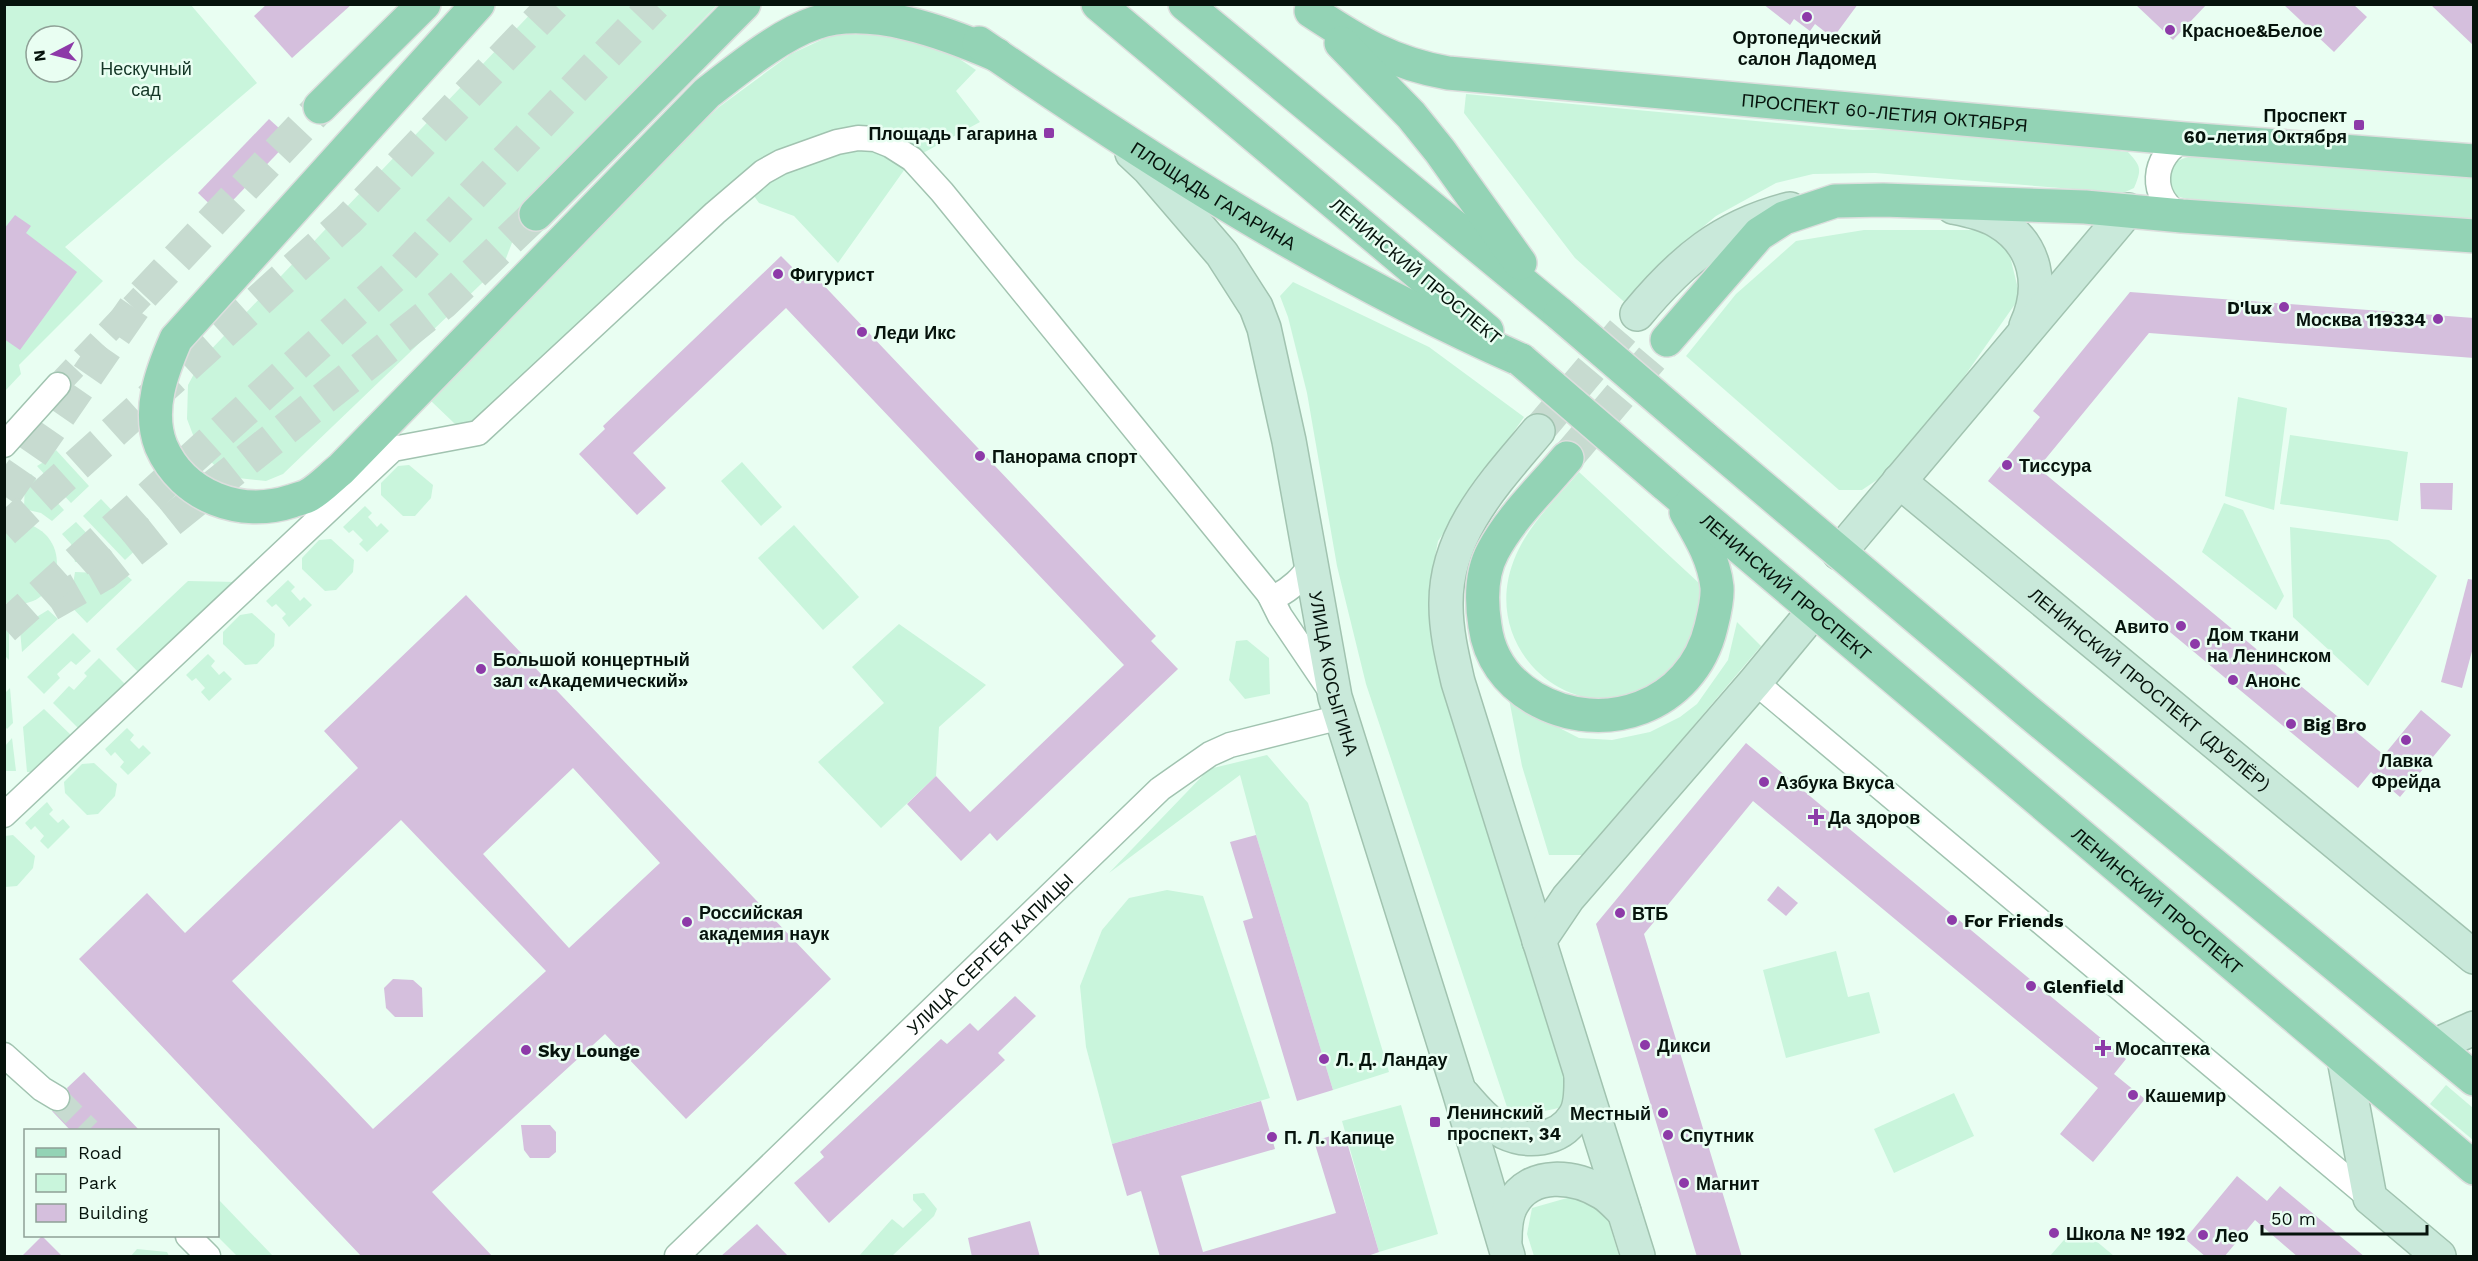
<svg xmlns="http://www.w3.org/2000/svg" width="2478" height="1261" font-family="'Work Sans',sans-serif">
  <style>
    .green { fill: #c9f5dc; fill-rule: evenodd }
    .building { fill: #d5bfdd; fill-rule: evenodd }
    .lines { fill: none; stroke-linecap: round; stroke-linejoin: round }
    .street-tunnel { stroke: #c7dbd0; stroke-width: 24; stroke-dasharray: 24 12; stroke-linecap: butt }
    .secondary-tunnel { stroke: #c7dbd0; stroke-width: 33; stroke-dasharray: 33 16; stroke-linecap: butt }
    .primary-tunnel { stroke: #c7dbd0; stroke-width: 33; stroke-dasharray: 33 16; stroke-linecap: butt }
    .street-casing { stroke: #a1c3b0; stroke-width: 27 }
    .secondary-casing { stroke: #a1c3b0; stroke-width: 36 }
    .primary-casing { stroke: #dcdedd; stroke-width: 36 }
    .street { stroke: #fff; stroke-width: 24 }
    .secondary { stroke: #c9e9da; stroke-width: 33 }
    .primary { stroke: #93d3b5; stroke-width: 33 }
    .primary-bridge-casing { stroke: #dcdedd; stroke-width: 36; stroke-linecap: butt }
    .primary-bridge { stroke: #93d3b5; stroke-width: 33 }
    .poi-dot { fill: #8d3aa8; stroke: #e9fef2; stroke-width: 2 }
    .labels { text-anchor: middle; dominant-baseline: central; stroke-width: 5; stroke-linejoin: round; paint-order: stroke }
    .poi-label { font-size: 18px; font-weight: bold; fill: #06130c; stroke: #e9fef2; text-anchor: start }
    .park-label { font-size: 18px; fill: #143626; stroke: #e9fef2 }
    .street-label { font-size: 18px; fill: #06130c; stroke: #e9fef2 }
  </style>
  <rect width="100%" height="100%" fill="#e9fef2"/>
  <!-- green -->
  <g class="green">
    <path d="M 5,5 L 191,5 L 257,83 L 65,247 L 103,281 L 19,365 L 21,374 L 5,391 ZM 36,36 L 72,36 L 72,72 L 36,72 Z"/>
    <polygon points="539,5 717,5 529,198 505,261 283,474 266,481 238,478 217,468 198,448 187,419 188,385 202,359"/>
    <polygon points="834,34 887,35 940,46 976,70 956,91 980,122 912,159 838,263 794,216 759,203 747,186 478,433 454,423 431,401 642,179 719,107 791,54"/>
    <path d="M 1466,94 L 1853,130 L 1917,129 L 2128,152 C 2141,166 2142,169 2134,188 L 2123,193 L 1875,173 L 1813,174 L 1776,183 L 1716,216 L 1679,247 L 1631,308 L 1575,258 L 1464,113 Z"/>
    <path d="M 2193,156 L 2473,178 L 2473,221 L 2190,200 L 2177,196 C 2164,176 2167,160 2193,156 Z"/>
    <polygon points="1864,230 1980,230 2008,248 2020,297 1905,461 1862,490 1839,490 1686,356 1736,294 1796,241"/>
    <path d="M 1293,282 L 1429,347 L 1524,417 L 1438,541 L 1429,588 L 1432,637 L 1572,1091 L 1562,1107 C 1541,1113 1527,1114 1507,1107 L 1366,684 L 1337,566 L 1307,393 L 1288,317 L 1280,296 Z"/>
    <polygon points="2238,397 2287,408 2274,510 2225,496"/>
    <polygon points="2290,435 2408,452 2398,521 2280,504"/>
    <polygon points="56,450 89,486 71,503 37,466 47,460"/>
    <polygon points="742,462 782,507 761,526 721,481"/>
    <polygon points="409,465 433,485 431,498 415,516 403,516 381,495 381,483 398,466"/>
    <path d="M 1579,472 L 1700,584 C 1702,623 1700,633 1675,663 C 1604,752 1469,662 1516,555 C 1530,523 1557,498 1579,472 Z"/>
    <polygon points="31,474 64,510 52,521 41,513 24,509 25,479"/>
    <polygon points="101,499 143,543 125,560 83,516"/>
    <polygon points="2224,503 2243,510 2284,596 2276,610 2202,552"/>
    <polygon points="365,506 372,513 368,517 377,527 381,523 389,531 367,552 359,544 363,540 353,530 349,533 343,527"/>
    <path d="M 16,522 C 78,527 66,616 4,603 L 5,524 Z"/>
    <polygon points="76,522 114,562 114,563 75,562 71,544 62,534"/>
    <polygon points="794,525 859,597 823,630 758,558"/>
    <polygon points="2290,527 2389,540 2437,576 2368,686 2293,617"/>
    <polygon points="331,539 354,560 353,572 336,590 325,591 302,569 302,558 319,540"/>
    <polygon points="75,572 125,574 132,580 87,623 64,599 73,584"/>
    <polygon points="288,580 295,587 291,591 300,601 304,597 312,605 289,627 282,618 286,614 276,604 272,607 266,601"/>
    <polygon points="188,581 238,582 140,674 116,649"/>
    <polygon points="48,610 58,619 22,652 19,619 35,618"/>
    <polygon points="252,613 275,634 274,646 257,664 245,665 223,644 223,632 240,615"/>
    <polygon points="4,620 9,620 9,660 5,656"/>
    <polygon points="1737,622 1761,646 1584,855 1549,855 1522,766 1508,694 1538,717 1579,738 1612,740 1650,732 1680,717 1697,704 1728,660"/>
    <polygon points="899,624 986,685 939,727 936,776 881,828 818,762 884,703 852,667"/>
    <polygon points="73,633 91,651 76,665 71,661 57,674 60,678 44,694 27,677"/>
    <polygon points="1247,640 1269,658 1270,694 1245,699 1229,680 1236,641"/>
    <polygon points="208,654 215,661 211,666 219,675 224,671 232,679 209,701 201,692 205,688 196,678 192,681 186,675"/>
    <polygon points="99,658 126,685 80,730 53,703 69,686 74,690 87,676 84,673"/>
    <polygon points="10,688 13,723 7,729 5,726 5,693"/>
    <polygon points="44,709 73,737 37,772 27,772 23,727"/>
    <polygon points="127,728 134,735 130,740 139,749 143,745 151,753 128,775 120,767 124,762 115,752 111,756 105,749"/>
    <polygon points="12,738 16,771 5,771 5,746"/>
    <polygon points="1267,755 1308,803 1389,1072 1333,1090 1256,835 1240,775 1109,873 1209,769"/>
    <polygon points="94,763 117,784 115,796 98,814 87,815 65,793 64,782 82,764"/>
    <polygon points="47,802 53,810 49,814 58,823 63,819 70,827 48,849 40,841 44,836 35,826 31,830 25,823"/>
    <polygon points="13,835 35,856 33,868 17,886 5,887 5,836"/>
    <polygon points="1167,890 1203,896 1270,1098 1112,1144 1086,1047 1080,986 1102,930 1129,898"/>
    <polygon points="1836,951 1848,997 1869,992 1880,1033 1786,1058 1763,970"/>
    <polygon points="2446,1085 2473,1108 2473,1140 2430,1104"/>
    <polygon points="1954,1093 1974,1136 1894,1173 1874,1129"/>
    <polygon points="1401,1105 1438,1234 1379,1252 1342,1121"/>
    <polygon points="924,1193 937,1209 934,1216 892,1256 859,1256 892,1219 903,1228 922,1210 913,1200 913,1194"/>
    <polygon points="1581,1194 1605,1210 1619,1256 1534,1256 1527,1234 1532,1208"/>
    <polygon points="218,1199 273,1256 237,1256 217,1236"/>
    <polygon points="2077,1225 2114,1256 2050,1256"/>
    <polygon points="137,1249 167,1252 169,1256 131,1256"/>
  </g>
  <!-- building -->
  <g class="building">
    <polygon points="267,4 352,4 292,58 254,16"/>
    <polygon points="1763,4 1858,4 1833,38 1815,24 1810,31 1794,19 1790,25"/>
    <polygon points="2135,4 2207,4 2173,40"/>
    <polygon points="2283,4 2353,4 2367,17 2334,52"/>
    <polygon points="2430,4 2474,4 2474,46"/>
    <polygon points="269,119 291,139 220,214 198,193"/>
    <polygon points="15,215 31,226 26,233 77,272 20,350 4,339 4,229"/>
    <polygon points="781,256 807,282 814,275 1156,636 1151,641 1178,669 997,841 990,833 961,861 907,804 936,776 970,812 1124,665 786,308 633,453 666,488 637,515 579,454 605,429 603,426"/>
    <polygon points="2130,292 2474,318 2474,358 2149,333 2038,468 2384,755 2421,710 2451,735 2400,797 2371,772 2358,788 1988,481 2040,417 2033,411"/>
    <polygon points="2420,483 2453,483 2452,510 2421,509"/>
    <polygon points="2468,579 2474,580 2474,644 2462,688 2441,682"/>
    <path d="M 466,595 L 831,979 L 686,1119 L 605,1034 L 432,1192 L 493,1257 L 362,1257 L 79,959 L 147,893 L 185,933 L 358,768 L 324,731 ZM 573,768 L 660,863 L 569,948 L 483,854 ZM 401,820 L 546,971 L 373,1129 L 232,981 Z"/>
    <polygon points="1746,743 2126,1059 2114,1074 2145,1099 2093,1162 2060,1134 2098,1088 1753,801 1644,934 1742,1257 1697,1257 1596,924"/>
    <polygon points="1256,835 1333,1090 1297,1101 1243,921 1253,918 1230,842"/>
    <polygon points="1778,886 1798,903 1786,916 1767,900"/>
    <polygon points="393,979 413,980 422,988 423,1017 395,1017 386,1008 384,988"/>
    <polygon points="1015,996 1036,1016 998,1053 1005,1060 829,1223 794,1183 824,1157 820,1152 941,1039 947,1044 970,1023 978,1031"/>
    <polygon points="84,1072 140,1131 71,1131 52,1111 63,1111 69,1106 71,1098 67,1088"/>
    <polygon points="1261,1101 1275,1149 1181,1176 1203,1252 1336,1213 1314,1141 1344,1132 1379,1252 1365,1257 1160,1257 1141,1191 1127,1196 1112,1144"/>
    <polygon points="521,1125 550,1125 556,1132 556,1152 549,1158 530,1158 524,1150"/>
    <polygon points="2237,1176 2267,1201 2280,1186 2365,1257 2298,1257 2255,1220 2224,1257 2206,1257 2185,1239"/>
    <polygon points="1030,1221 1040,1257 972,1257 968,1238"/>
    <polygon points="757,1224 789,1257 720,1257"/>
    <polygon points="42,1236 63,1257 21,1257"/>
  </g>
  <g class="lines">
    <!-- street-tunnel -->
    <g class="street-tunnel">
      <polyline points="58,385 142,296"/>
      <polyline points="57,1098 89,1130"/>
    </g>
    <!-- secondary-tunnel -->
    <polyline class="secondary-tunnel" points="1538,431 1637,314"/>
    <!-- primary-tunnel -->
    <g class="primary-tunnel">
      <polyline points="1567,458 1667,340"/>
      <polyline points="4,496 142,296 320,107"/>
      <polyline points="4,531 348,220 554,4"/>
      <polyline points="50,605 104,574 443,303 536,214"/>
      <polyline points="4,628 403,268 655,4"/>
    </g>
    <defs>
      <g id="street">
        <path d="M 2182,216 C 2148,198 2151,156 2185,139"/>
        <polyline points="4,445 58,385"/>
        <path d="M 1269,594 L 1277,596 C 1292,588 1301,579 1311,565"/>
        <polyline points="1755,682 2370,1198"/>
        <polyline points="4,815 393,449 478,433 715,213 763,172 781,162 837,142 858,138 875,139 890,145 912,159 942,192 1269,594 1280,616 1330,690"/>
        <polyline points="4,1055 42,1089 57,1098"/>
        <polyline points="188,1236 208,1256"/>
        <path id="s1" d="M 677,1256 L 1160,789 L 1210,754 L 1230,745 L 1341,717"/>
      </g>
      <g id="secondary">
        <path id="s2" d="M 1132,153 L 1149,169 L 1222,254 L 1256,307 L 1264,328 L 1289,441 L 1335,697 L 1459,1091 L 1508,1256"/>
        <path d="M 1953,207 C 1968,210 1984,213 1997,221 C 2037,244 2044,287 2026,326"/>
        <path d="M 1637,314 C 1681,261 1722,226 1790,209"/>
        <path d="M 1538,431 C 1495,482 1445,534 1446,605 C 1446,631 1452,656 1458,682 L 1638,1256"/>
        <path id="s3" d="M 1899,481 L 2474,957"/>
        <polyline points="1839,553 2128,210"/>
        <polyline points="1539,941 1568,898 1755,682 1813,612"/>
        <polyline points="2434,1046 2474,1028"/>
        <polyline points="2344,1059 2370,1198 2439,1256"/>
        <path d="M 1463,1095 C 1475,1109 1487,1123 1504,1132 C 1527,1143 1559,1141 1574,1117 C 1582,1106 1581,1090 1581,1076"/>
        <path d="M 1505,1240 C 1505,1229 1506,1214 1512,1204 C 1531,1170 1575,1176 1603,1193 C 1611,1198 1618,1206 1624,1212"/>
      </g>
      <g id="primary">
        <path d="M 478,4 L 176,339 C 162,371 147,410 161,446 C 183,497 241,518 292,501 C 297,499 304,498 309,495 C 321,488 331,477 341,469 L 707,93 C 737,70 779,35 815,23 C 871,4 946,33 997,55"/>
        <polyline points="1098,4 1487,331"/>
        <polyline points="1185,4 1560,314"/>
        <path id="s4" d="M 1311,11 C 1358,42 1391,63 1448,73 L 2185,139 L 2474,161"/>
        <path id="s5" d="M 979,43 C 1152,162 1329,275 1521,360"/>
        <polyline points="1341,43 1411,115 1440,151 1520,263"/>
        <polyline points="320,107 424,4"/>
        <polyline points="536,214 744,4"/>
        <polyline points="1667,340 1759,234 1784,218 1835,201 1883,200 2085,207 2182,216 2474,236"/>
        <polyline points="1703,437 2026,710 2474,1079"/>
        <path d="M 1567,458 C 1542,488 1511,517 1493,551 C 1481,573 1481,601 1485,626 C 1489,657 1507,682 1534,698 C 1603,738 1692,707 1711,627 C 1714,615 1718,600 1717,587 C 1714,559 1700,536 1686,512"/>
        <path id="s6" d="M 1665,484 L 2474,1168"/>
      </g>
    </defs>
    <!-- street casing -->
    <use href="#street" class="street-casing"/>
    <!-- secondary casing -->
    <use href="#secondary" class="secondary-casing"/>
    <!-- primary casing -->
    <use href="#primary" class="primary-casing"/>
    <!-- street -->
    <use href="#street" class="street"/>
    <!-- secondary -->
    <use href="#secondary" class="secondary"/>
    <!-- primary -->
    <use href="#primary" class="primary"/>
    <defs>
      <g id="primary-bridge">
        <polyline points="1560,314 1703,437"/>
        <polyline points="1521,360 1665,484"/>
      </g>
    </defs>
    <!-- primary-bridge casing -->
    <use href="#primary-bridge" class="primary-bridge-casing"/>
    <!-- primary-bridge -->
    <use href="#primary-bridge" class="primary-bridge"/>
  </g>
  <!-- markers -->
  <g class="poi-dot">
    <circle cx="1807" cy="17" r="6"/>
    <circle cx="2170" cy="30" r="6"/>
    <rect x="2353" y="119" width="12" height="12" rx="3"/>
    <rect x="1043" y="127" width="12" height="12" rx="3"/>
    <circle cx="778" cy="274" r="6"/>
    <circle cx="2284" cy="307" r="6"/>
    <circle cx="2438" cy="319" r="6"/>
    <circle cx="862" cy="332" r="6"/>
    <circle cx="980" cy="456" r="6"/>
    <circle cx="2007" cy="465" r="6"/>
    <circle cx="2181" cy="626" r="6"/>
    <circle cx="2195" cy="644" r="6"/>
    <circle cx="481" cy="669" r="6"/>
    <circle cx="2233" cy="680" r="6"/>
    <circle cx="2291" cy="724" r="6"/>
    <circle cx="2406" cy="740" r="6"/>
    <circle cx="1764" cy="782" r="6"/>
    <path d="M1813 808h6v6h6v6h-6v6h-6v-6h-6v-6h6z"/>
    <circle cx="1620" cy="913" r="6"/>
    <circle cx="1952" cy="920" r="6"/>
    <circle cx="687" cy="922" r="6"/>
    <circle cx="2031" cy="986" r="6"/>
    <circle cx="1645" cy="1045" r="6"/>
    <path d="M2100 1039h6v6h6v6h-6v6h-6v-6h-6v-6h6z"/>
    <circle cx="526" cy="1050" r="6"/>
    <circle cx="1324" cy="1059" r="6"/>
    <circle cx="2133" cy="1095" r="6"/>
    <circle cx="1663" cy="1113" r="6"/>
    <rect x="1429" y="1116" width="12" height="12" rx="3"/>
    <circle cx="1668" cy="1135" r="6"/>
    <circle cx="1272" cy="1137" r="6"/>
    <circle cx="1684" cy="1183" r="6"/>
    <circle cx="2054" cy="1233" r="6"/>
    <circle cx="2203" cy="1235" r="6"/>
  </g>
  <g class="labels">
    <!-- poi labels -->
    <g class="poi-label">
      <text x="2182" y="30">Красное&amp;Белое</text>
      <text x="1807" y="37" text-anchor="middle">Ортопедический<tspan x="1807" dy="21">салон Ладомед</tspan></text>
      <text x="2347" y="115" text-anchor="end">Проспект<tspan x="2347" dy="21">60-летия Октября</tspan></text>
      <text x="1037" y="133" text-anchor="end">Площадь Гагарина</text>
      <text x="790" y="274">Фигурист</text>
      <text x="2272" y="307" text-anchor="end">D'lux</text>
      <text x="2426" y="319" text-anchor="end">Москва 119334</text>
      <text x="874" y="332">Леди Икс</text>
      <text x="992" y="456">Панорама спорт</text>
      <text x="2019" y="465">Тиссура</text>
      <text x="2169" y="626" text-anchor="end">Авито</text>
      <text x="2207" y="634">Дом ткани<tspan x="2207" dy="21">на Ленинском</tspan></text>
      <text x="493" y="659">Большой концертный<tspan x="493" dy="21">зал «Академический»</tspan></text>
      <text x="2245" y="680">Анонс</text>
      <text x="2303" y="724">Big Bro</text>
      <text x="2406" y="760" text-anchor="middle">Лавка<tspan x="2406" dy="21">Фрейда</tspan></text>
      <text x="1776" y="782">Азбука Вкуса</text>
      <text x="1828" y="817">Да здоров</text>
      <text x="699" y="912">Российская<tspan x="699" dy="21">академия наук</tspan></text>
      <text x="1632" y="913">ВТБ</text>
      <text x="1964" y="920">For Friends</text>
      <text x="2043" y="986">Glenfield</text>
      <text x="1657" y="1045">Дикси</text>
      <text x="2115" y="1048">Мосаптека</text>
      <text x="538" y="1050">Sky Lounge</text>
      <text x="1336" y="1059">Л. Д. Ландау</text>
      <text x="2145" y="1095">Кашемир</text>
      <text x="1447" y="1112">Ленинский<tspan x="1447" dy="21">проспект, 34</tspan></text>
      <text x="1651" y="1113" text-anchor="end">Местный</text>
      <text x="1680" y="1135">Спутник</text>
      <text x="1284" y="1137">П. Л. Капице</text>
      <text x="1696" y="1183">Магнит</text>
      <text x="2066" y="1233">Школа № 192</text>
      <text x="2215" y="1235">Лео</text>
    </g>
    <!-- park labels -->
    <g class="park-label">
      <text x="146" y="68">Нескучный<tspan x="146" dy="21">сад</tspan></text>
    </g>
    <!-- street labels -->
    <g class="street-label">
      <text stroke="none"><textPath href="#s4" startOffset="590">ПРОСПЕКТ 60-ЛЕТИЯ ОКТЯБРЯ</textPath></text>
      <text stroke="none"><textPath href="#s5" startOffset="280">ПЛОЩАДЬ ГАГАРИНА</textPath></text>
      <text transform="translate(1416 271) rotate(40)">ЛЕНИНСКИЙ ПРОСПЕКТ</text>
      <text stroke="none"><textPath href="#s6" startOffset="159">ЛЕНИНСКИЙ ПРОСПЕКТ</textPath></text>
      <text stroke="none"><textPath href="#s2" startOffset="573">УЛИЦА КОСЫГИНА</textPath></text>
      <text stroke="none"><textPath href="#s3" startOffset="326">ЛЕНИНСКИЙ ПРОСПЕКТ (ДУБЛЁР)</textPath></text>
      <text stroke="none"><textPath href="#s6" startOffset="645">ЛЕНИНСКИЙ ПРОСПЕКТ</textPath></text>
      <text stroke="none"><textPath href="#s1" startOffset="435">УЛИЦА СЕРГЕЯ КАПИЦЫ</textPath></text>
    </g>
  </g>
  <!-- border -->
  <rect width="2478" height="1261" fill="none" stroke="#06130c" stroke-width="12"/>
  <!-- legend -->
  <rect x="24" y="1129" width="195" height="108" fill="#e9fef2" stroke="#8ea096" stroke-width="1.5"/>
  <rect x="36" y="1148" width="30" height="9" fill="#93d3b5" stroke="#8ea096" stroke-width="1.5"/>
  <text x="78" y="1159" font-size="18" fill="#06130c">Road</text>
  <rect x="36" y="1174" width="30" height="18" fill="#c9f5dc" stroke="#8ea096" stroke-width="1.5"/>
  <text x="78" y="1189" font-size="18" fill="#06130c">Park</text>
  <rect x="36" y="1204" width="30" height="18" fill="#d5bfdd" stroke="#8ea096" stroke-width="1.5"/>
  <text x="78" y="1219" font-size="18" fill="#06130c">Building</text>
  <!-- north arrow -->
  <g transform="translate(54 54) rotate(263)"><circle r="28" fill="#e9fef2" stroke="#8ea096" stroke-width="1.5"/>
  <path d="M0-4.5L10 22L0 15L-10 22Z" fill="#8d3aa8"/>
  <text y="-9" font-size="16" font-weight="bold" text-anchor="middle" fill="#06130c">N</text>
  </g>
  <!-- scale -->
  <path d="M2262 1225v9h165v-9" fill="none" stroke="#06130c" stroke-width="3"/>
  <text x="2271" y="1225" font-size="18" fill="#06130c" stroke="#e9fef2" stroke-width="4.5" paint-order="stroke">50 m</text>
</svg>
